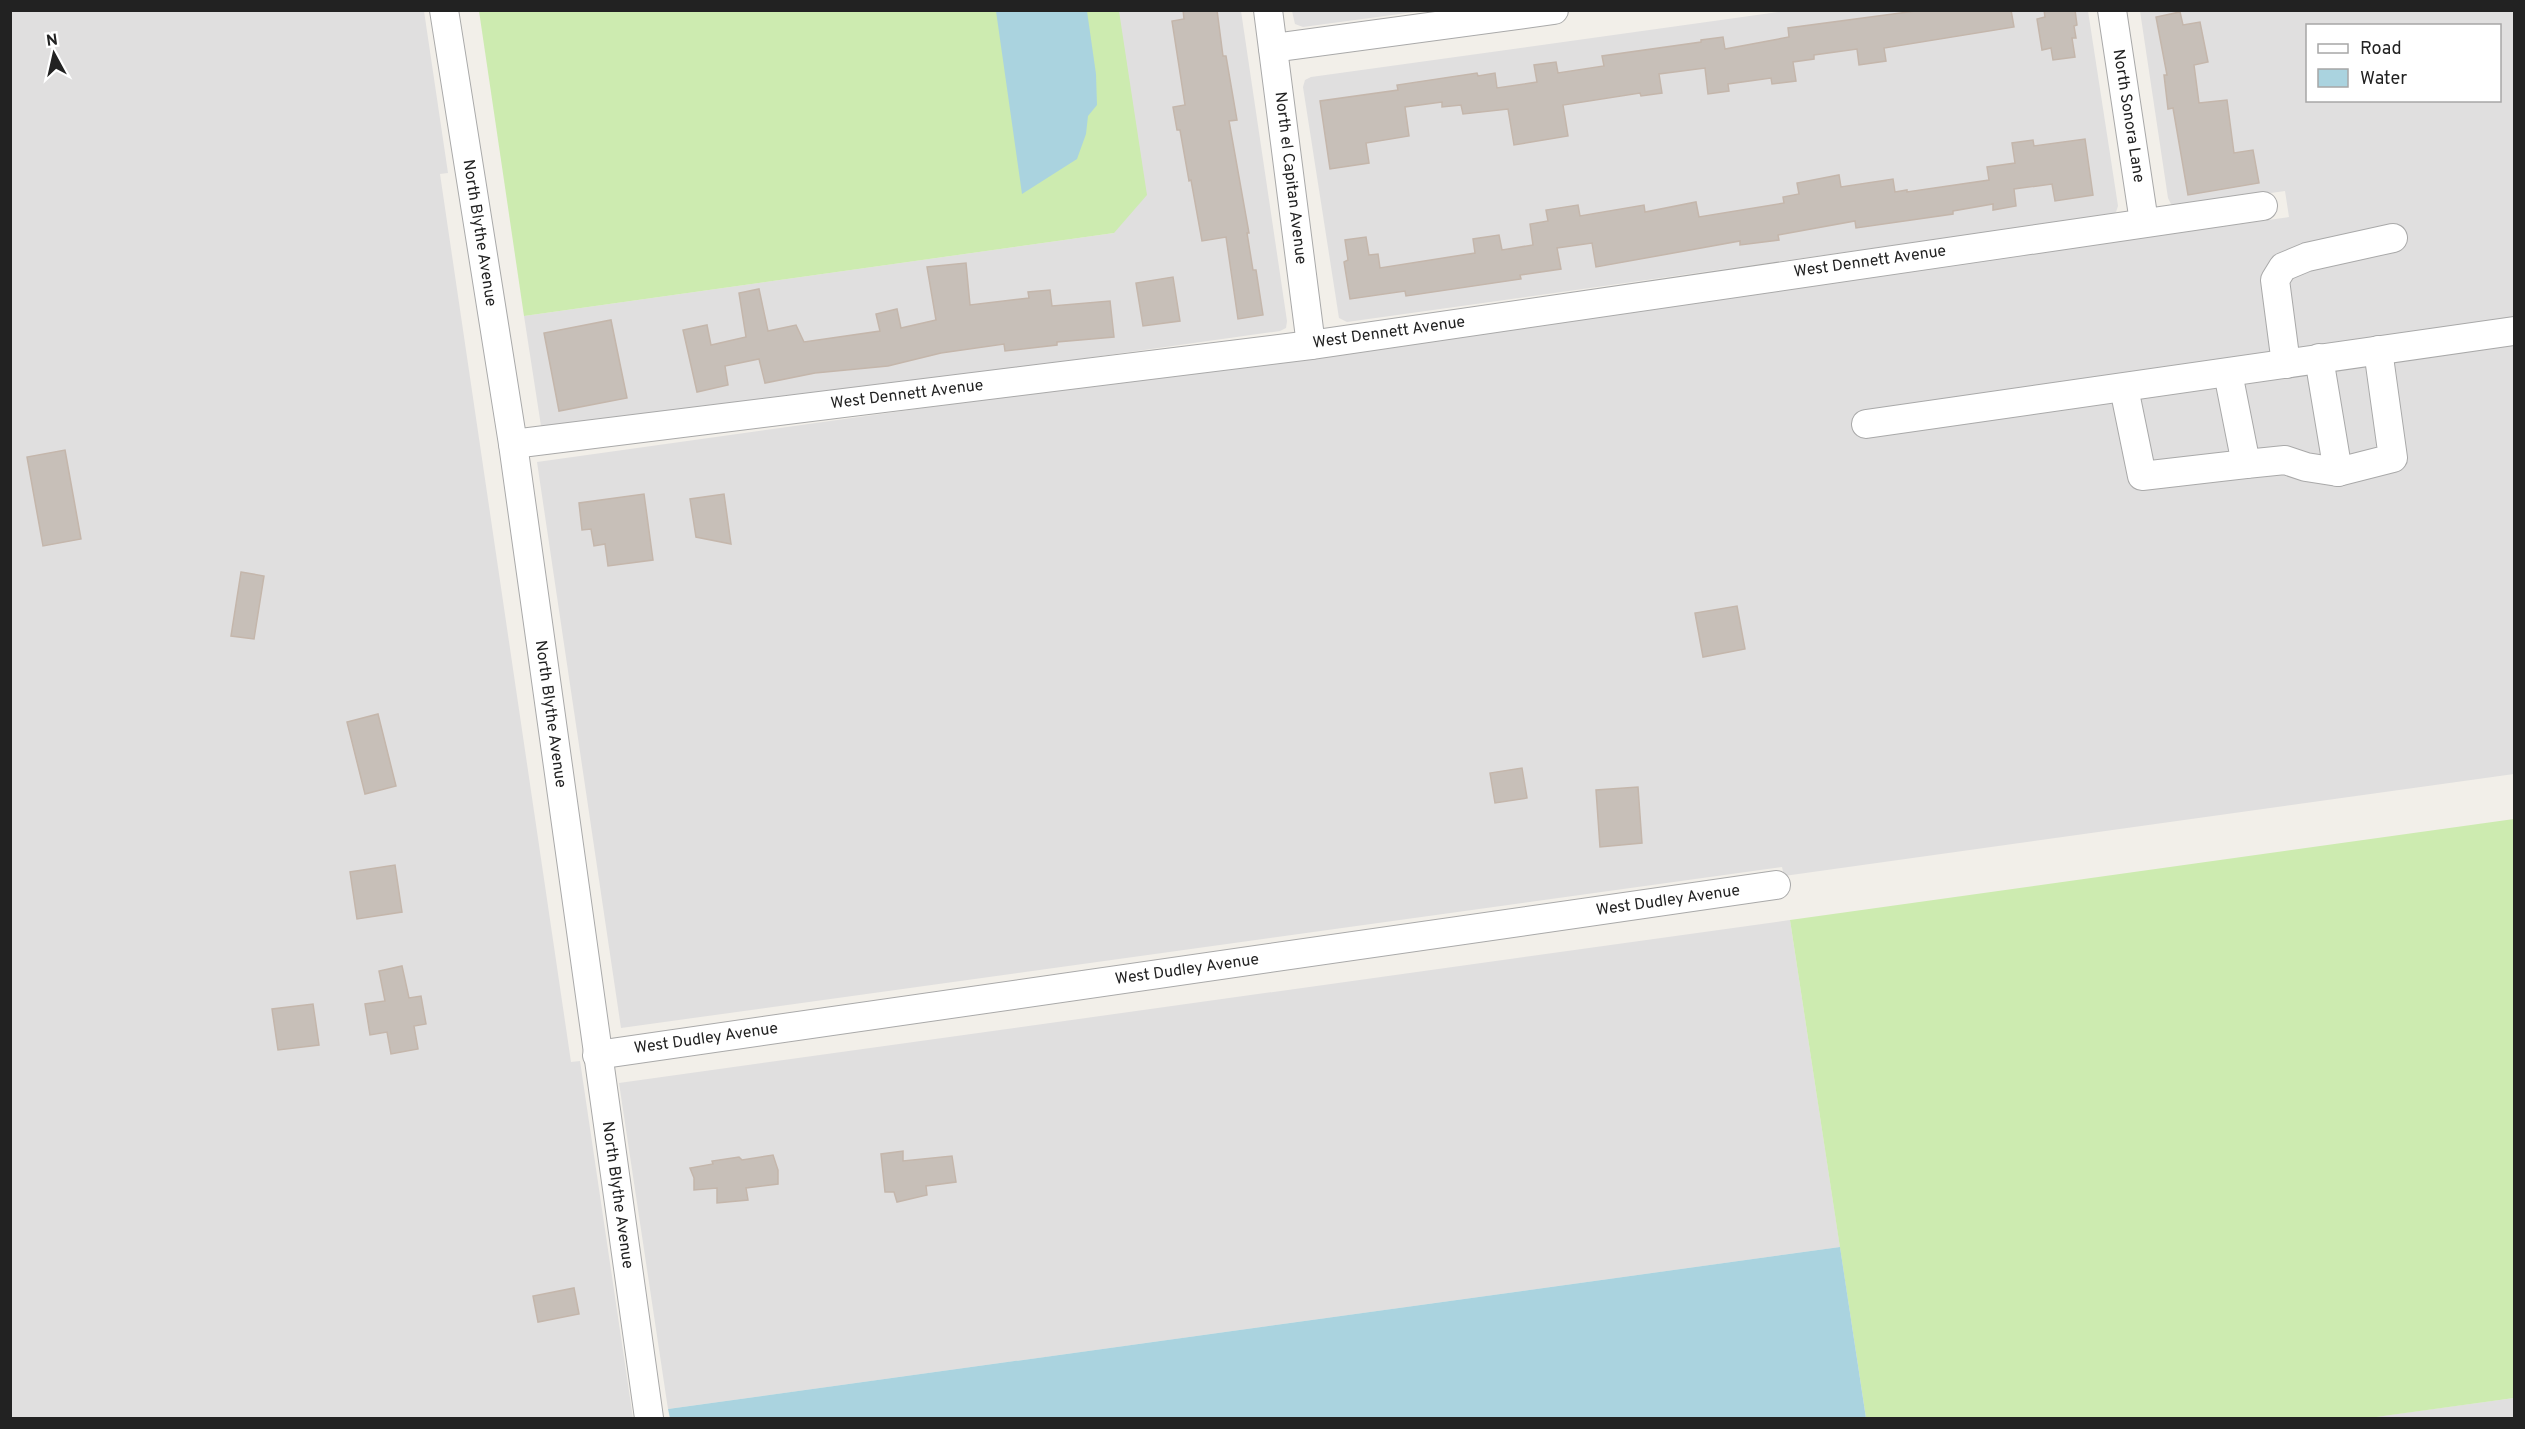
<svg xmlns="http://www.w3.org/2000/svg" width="2525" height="1429" font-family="Overpass,sans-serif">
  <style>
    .residential { fill: #e0dfdf; fill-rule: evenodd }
    .grass { fill: #cdebb0 }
    .water { fill: #aad3df }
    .building { fill: #c7bfb8; stroke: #c4b6ab; stroke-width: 1.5 }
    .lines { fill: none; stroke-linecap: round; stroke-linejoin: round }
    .minor-casing { stroke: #a9a9a9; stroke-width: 30 }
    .minor { stroke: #fff; stroke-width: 28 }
    .labels { text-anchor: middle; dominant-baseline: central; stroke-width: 6; stroke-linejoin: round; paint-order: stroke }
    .street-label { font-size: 16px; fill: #222; stroke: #fff }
  </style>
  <rect width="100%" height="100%" fill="#f2efe9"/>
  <!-- residential -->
  <g class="residential">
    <polygon points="10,11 424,11 448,173 440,174 571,1062 580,1061 633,1418 11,1418"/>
    <polygon points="1119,11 1241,11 1287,321 1286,328 1280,331 551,433 541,426 524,316 1114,233"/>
    <polygon points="1292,11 1292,10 1422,11 1303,27 1295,24"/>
    <polygon points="1786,11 2088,11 2118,206 2116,212 2110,215 1347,322 1339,318 1303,87 1305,80 1311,77"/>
    <path d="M 2140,11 L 2514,11 L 2514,774 L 1784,876 L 1782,867 L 621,1028 L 537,462 L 2289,217 L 2285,191 L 2178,206 L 2171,204 L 2168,198 ZM 2308,26 L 2500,26 L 2500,100 L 2308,100 Z"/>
    <polygon points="1790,920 1840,1247 668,1409 619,1083"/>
    <polygon points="2514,1398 2514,1418 2367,1418"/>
  </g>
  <!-- grass -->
  <g class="grass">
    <polygon points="479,11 1119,11 1147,195 1114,233 524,316"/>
    <polygon points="2514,819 2514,1398 2369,1418 1866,1418 1790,920"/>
  </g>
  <!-- water -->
  <g class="water">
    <polygon points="996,11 1087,11 1096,74 1097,105 1088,116 1086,134 1077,159 1022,194"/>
    <polygon points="1840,1247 1866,1418 670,1418 668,1409"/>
  </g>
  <!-- building -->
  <g class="building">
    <polygon points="1183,10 1217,10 1223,56 1226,56 1237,120 1229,121 1249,233 1247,233 1253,270 1256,270 1263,315 1238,319 1226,237 1202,241 1191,180 1189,181 1180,130 1177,130 1173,107 1185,105 1172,21 1184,19"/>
    <polygon points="1923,10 2011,10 2014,27 1884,48 1886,61 1859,65 1857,49 1814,55 1814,59 1793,62 1796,81 1772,84 1771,78 1728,84 1729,91 1708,94 1705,68 1659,74 1662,93 1641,96 1640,93 1563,105 1568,136 1514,145 1508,109 1463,114 1461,105 1442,107 1442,102 1405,107 1409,136 1366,143 1369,163 1330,169 1320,101 1398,90 1397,85 1477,73 1478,76 1495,73 1497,88 1537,82 1534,65 1556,62 1558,73 1604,66 1602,56 1701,42 1701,40 1723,37 1725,49 1789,37 1788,28"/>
    <polygon points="2044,10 2075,10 2077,25 2074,26 2076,38 2072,38 2075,57 2053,60 2051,48 2042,50 2037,19 2045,17"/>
    <polygon points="2180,12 2183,25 2200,22 2208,62 2194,65 2199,103 2227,100 2234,153 2253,150 2259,183 2188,195 2173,108 2168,109 2164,75 2167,75 2156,17"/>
    <polygon points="2085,139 2093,195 2055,201 2052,184 2014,189 2016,206 1993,210 1993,204 1953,211 1953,214 1856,228 1855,221 1778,235 1779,240 1740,245 1740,241 1596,267 1592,243 1557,248 1561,269 1520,275 1521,279 1406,296 1405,291 1350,299 1344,262 1348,260 1345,240 1366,237 1369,255 1378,254 1380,268 1475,253 1473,239 1499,235 1502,250 1533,245 1530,224 1548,221 1546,210 1578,205 1580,216 1644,205 1645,212 1696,202 1699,217 1784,203 1783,197 1799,194 1797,183 1839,175 1841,187 1893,179 1895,192 1907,190 1907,192 1989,180 1987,167 2015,163 2012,143 2033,140 2034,146"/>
    <polygon points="966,263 970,305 1029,298 1028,292 1050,290 1052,306 1110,301 1114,337 1057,342 1057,345 1005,351 1004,344 941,353 888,366 815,373 765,383 759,359 725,366 728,385 697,392 683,330 707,325 711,345 746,337 739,293 759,289 768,331 796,325 804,342 880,331 876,314 897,309 901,328 936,320 927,267"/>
    <polygon points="1173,277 1180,321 1143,326 1136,283"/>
    <polygon points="611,320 627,398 559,411 544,333"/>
    <polygon points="65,450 81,539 43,546 27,457"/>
    <polygon points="644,494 653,560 608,566 605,544 594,546 591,529 582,530 579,503"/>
    <polygon points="724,494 731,544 696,537 690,499"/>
    <polygon points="241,572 264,576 254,639 231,636"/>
    <polygon points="1737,606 1745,649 1703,657 1695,613"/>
    <polygon points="378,714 396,786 365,794 347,722"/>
    <polygon points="1522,768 1527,798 1495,803 1490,773"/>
    <polygon points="1638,787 1642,843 1600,847 1596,790"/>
    <polygon points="395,865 402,912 357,919 350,872"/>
    <polygon points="402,966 409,998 421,996 426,1024 414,1026 418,1049 391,1054 387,1032 370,1035 365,1004 385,1001 379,971"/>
    <polygon points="313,1004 319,1045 278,1050 272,1009"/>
    <polygon points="903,1151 903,1161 952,1156 956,1182 926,1186 927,1195 897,1202 894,1192 885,1192 881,1154"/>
    <polygon points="773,1155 778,1170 778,1184 746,1188 748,1200 717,1203 717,1188 694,1190 694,1178 690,1168 713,1164 712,1161 739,1157 742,1160"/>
    <polygon points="574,1288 579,1314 538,1322 533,1296"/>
  </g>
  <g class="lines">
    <defs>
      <g id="minor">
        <polyline points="444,10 513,444 649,1418"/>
        <polyline points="1268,10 1311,345"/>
        <polyline points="2112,10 2144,222"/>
        <polyline points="1273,48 1554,10"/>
        <polyline points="2319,358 2338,472"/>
        <polyline points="2286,364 2275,280 2283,267 2307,257 2393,238"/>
        <polyline points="2124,388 2142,476 2246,464 2228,373"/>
        <polyline points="1866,424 2514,331"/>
        <polyline points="513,444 1311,345 2263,206"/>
        <polyline points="2246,464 2285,460 2306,467 2338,472 2393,458 2378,350"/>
        <polyline points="597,1055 1776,885"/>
      </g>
    </defs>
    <!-- minor casing -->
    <use href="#minor" class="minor-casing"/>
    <!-- minor -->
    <use href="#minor" class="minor"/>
  </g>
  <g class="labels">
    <!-- street labels -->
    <g class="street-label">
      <text transform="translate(2128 116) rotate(81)">North Sonora Lane</text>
      <text transform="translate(1290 178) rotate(83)">North el Capitan Avenue</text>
      <text transform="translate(479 233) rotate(81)">North Blythe Avenue</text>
      <text transform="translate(1870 262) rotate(-8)">West Dennett Avenue</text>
      <text transform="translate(1389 333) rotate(-8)">West Dennett Avenue</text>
      <text transform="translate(907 395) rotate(-7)">West Dennett Avenue</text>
      <text transform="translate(550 714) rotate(82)">North Blythe Avenue</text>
      <text transform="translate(1668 901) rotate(-8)">West Dudley Avenue</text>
      <text transform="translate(1187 970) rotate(-8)">West Dudley Avenue</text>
      <text transform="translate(706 1039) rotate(-8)">West Dudley Avenue</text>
      <text transform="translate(617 1195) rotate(82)">North Blythe Avenue</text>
    </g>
  </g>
  <!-- border -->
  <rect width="2525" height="1429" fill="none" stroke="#222222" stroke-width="24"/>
  <!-- legend -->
  <rect x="2306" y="24" width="195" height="78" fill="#ffffff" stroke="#a7a7a7" stroke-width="1.5"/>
  <rect x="2318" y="44" width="30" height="9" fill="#ffffff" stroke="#a7a7a7" stroke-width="1.5"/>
  <text x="2360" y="54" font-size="18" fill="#222222">Road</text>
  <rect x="2318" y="69" width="30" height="18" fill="#aad3df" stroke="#a7a7a7" stroke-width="1.5"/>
  <text x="2360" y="84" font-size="18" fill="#222222">Water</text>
  <!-- north arrow -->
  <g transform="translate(54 54) rotate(352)" stroke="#ffffff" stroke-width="4.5" paint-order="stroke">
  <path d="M0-4.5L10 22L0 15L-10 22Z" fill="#222222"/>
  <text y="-9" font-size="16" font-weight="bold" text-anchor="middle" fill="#222222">N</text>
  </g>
</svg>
